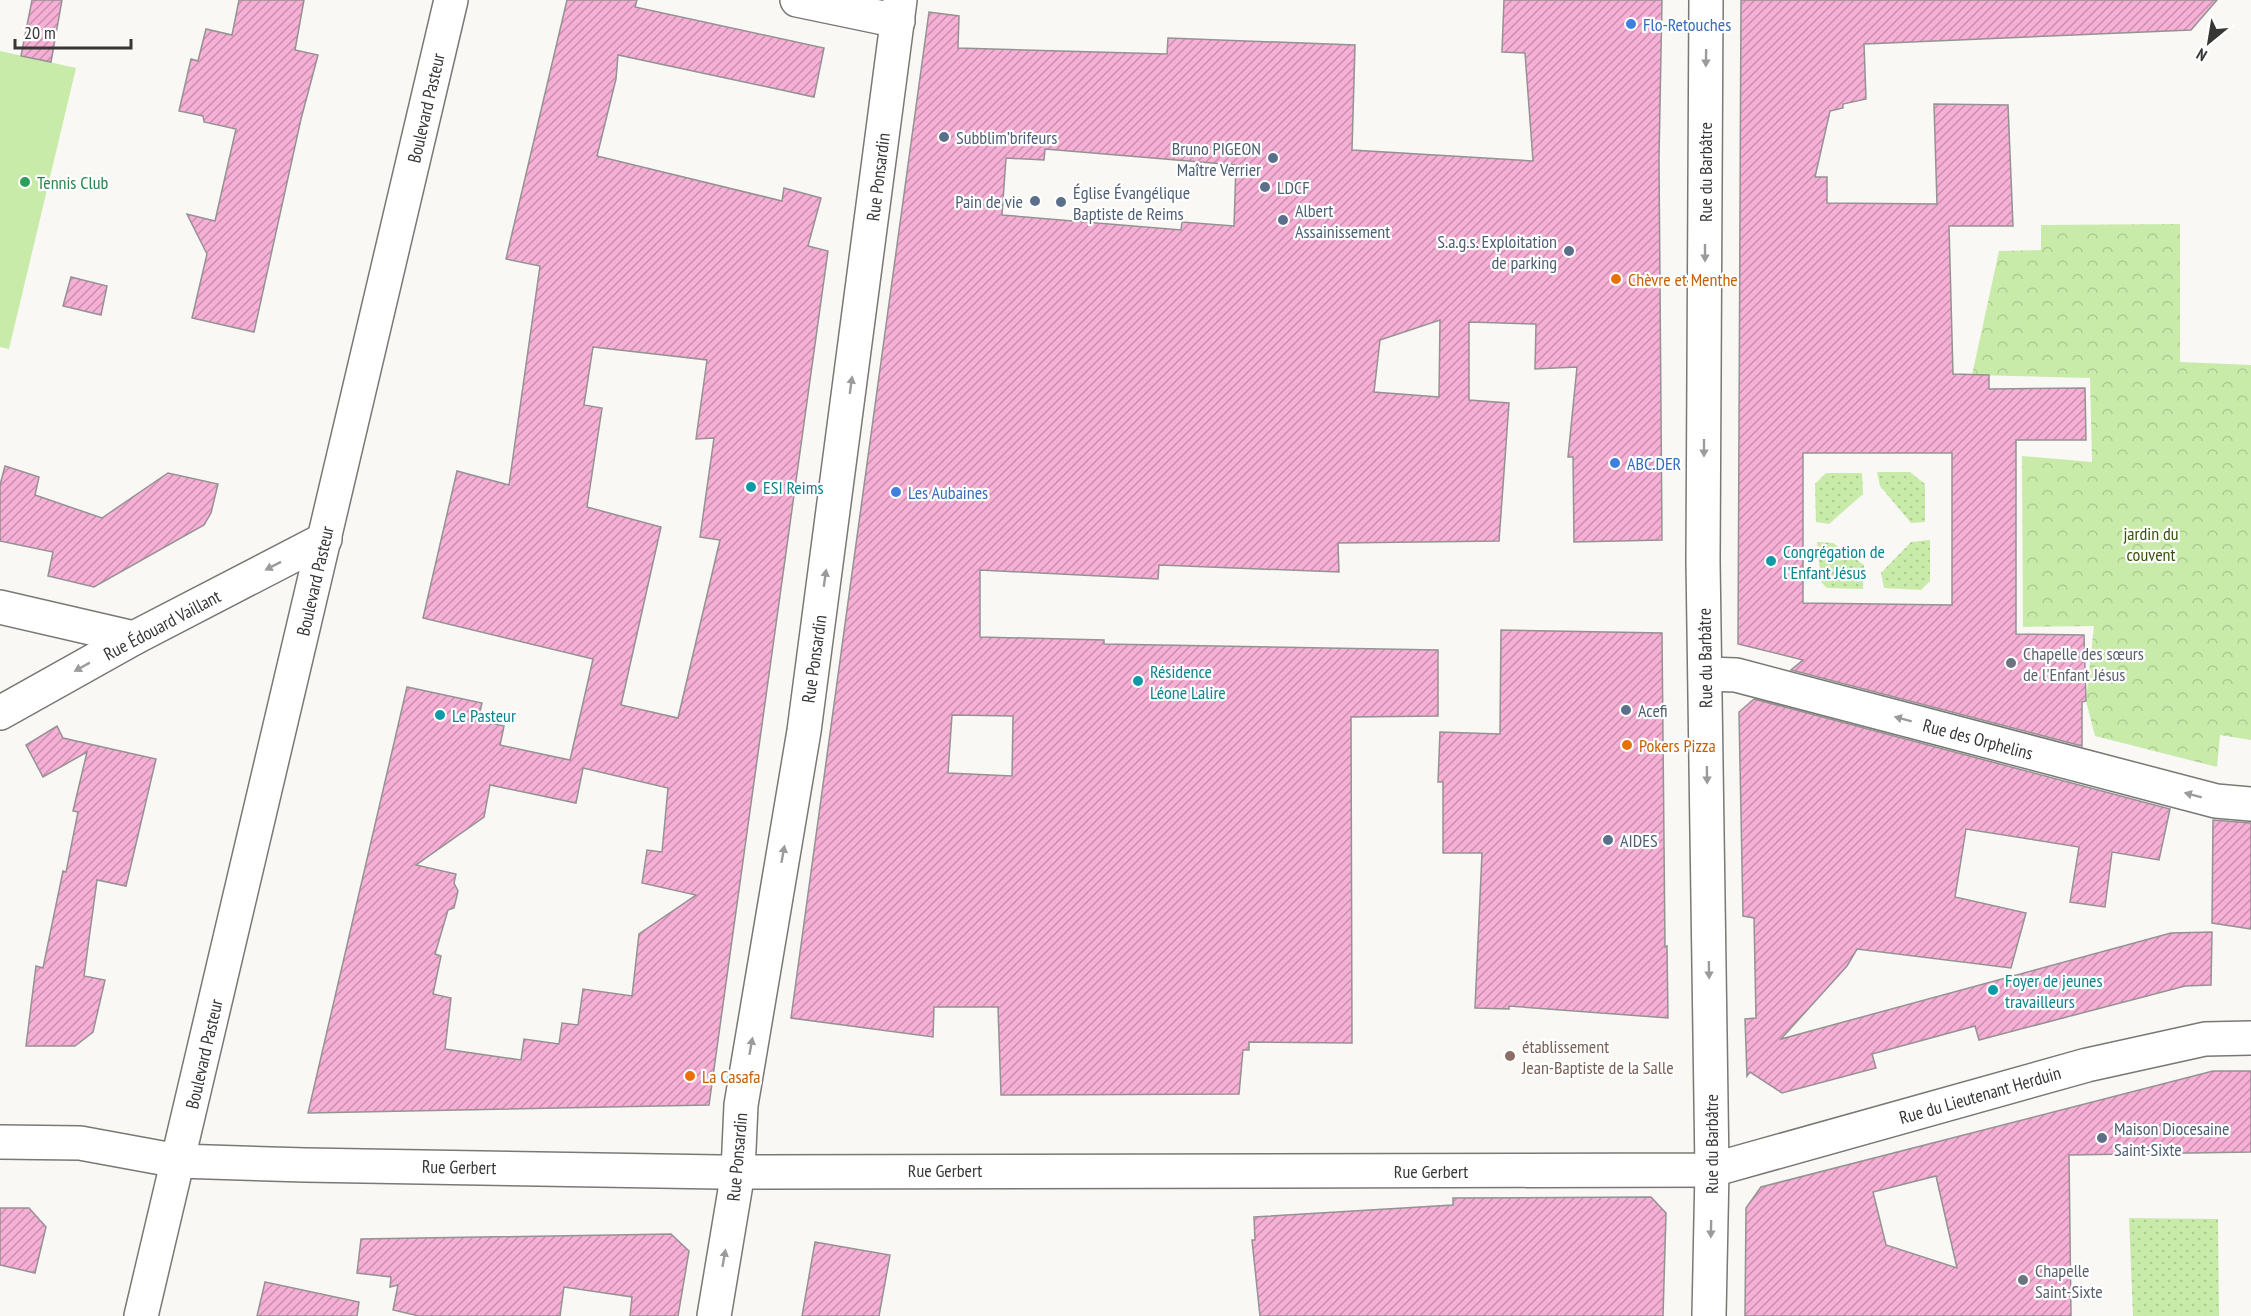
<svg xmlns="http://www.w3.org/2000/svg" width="2251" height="1316" font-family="'PT Sans Narrow',sans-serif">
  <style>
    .grass { fill: url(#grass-dots) }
    .park { fill: url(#park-crowns) }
    .garden { fill: #c9eba9 }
    .building { fill: url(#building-hatch); stroke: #959293; stroke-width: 1.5; fill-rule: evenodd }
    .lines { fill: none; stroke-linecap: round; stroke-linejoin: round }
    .minor-casing { stroke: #797875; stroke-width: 36 }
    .major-casing { stroke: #797875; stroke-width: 36 }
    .minor { stroke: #fff; stroke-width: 33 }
    .major { stroke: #fff; stroke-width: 33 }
    .oneway { fill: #9b9b9a }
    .shop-dot { fill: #3f7fe0; stroke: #fff; stroke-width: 2 }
    .service-dot { fill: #5c6f8a; stroke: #fff; stroke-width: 2 }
    .leisure-dot { fill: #2e9e5b; stroke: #fff; stroke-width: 2 }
    .food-dot { fill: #e8710a; stroke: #fff; stroke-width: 2 }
    .culture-dot { fill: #0f9aa8; stroke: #fff; stroke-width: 2 }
    .worship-dot { fill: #6b7280; stroke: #fff; stroke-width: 2 }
    .education-dot { fill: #8d6e63; stroke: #fff; stroke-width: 2 }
    .labels { text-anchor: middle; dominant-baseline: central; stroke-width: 4.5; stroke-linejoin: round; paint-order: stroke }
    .shop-label { font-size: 18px; fill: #366cbe; stroke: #fff; text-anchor: start }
    .street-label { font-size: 18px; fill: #373736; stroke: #fff }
    .service-label { font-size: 18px; fill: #4e5e75; stroke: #fff; text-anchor: start }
    .leisure-label { font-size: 18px; fill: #27864d; stroke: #fff; text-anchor: start }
    .food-label { font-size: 18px; fill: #c56008; stroke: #fff; text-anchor: start }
    .culture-label { font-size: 18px; fill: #0d838f; stroke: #fff; text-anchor: start }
    .park-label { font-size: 18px; fill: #35520c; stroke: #fff }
    .worship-label { font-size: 18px; fill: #5b616d; stroke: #fff; text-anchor: start }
    .education-label { font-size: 18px; fill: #785e54; stroke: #fff; text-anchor: start }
  </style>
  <defs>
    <pattern id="grass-dots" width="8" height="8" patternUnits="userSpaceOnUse" patternTransform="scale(1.5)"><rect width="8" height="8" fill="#c9eba9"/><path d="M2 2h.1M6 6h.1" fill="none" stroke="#adca92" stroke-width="1.8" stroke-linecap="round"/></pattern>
    <pattern id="park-crowns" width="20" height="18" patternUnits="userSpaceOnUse" patternTransform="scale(1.5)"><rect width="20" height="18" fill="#c9eba9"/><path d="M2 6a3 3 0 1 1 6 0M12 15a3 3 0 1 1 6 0" fill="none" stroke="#adca92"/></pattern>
    <pattern id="building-hatch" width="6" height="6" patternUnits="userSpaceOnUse" patternTransform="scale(1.5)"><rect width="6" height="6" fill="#f6afd5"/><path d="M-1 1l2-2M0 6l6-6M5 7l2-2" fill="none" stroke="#c88fae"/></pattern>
  </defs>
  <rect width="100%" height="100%" fill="#f9f8f5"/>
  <!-- grass -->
  <g class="grass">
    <polygon points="1877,472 1910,472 1925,484 1925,522 1911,523 1880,486"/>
    <polygon points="1826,473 1862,473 1863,494 1829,524 1816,522 1815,484"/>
    <polygon points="1930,540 1930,581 1921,590 1884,588 1881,573 1911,542"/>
    <polygon points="1817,542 1833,543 1864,565 1863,589 1827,588 1821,582"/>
    <polygon points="2129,1218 2218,1219 2219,1316 2133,1316"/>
  </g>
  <!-- park -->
  <polygon class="park" points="2180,224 2180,362 2251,365 2251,740 2220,735 2217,767 2095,736 2086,701 2094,626 2023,627 2022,456 2092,462 2090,378 1972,375 1999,251 2041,250 2041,225"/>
  <!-- garden -->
  <polygon class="garden" points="0,51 76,68 9,349 0,347"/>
  <!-- building -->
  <g class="building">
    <polygon points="32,0 62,0 51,62 21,56"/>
    <polygon points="239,0 304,0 295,50 318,55 301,119 254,332 192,318 207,254 187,214 215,221 236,129 204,122 203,116 179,111 191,59 198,61 206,29 232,35"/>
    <path d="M 567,0 L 637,0 L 635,7 L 824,48 L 814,97 L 618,55 L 616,79 L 597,156 L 782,201 L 784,188 L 821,198 L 808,246 L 828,251 L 709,1105 L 308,1113 L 407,687 L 482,703 L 478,720 L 504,726 L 500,745 L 570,760 L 593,659 L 423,618 L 457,471 L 509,485 L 540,266 L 506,259 ZM 593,347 L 707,360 L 696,439 L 714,438 L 700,537 L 720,540 L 678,718 L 621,705 L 661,527 L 587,507 L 602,408 L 584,405 ZM 583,768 L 668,788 L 662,852 L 647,850 L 642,883 L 696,895 L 639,934 L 632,996 L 583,989 L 578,1025 L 562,1023 L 559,1044 L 524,1039 L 521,1060 L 445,1049 L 451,998 L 433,994 L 441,956 L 435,954 L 448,910 L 454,908 L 458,891 L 454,883 L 456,874 L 416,865 L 484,817 L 490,785 L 576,803 Z"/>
    <path d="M 1504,0 L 1662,0 L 1659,159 L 1662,540 L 1574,542 L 1573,457 L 1568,457 L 1577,367 L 1535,369 L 1536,324 L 1469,322 L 1469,400 L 1509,403 L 1499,541 L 1338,543 L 1339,572 L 1159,565 L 1158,579 L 980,570 L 980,637 L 1104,640 L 1104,644 L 1438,650 L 1438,716 L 1351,717 L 1352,1043 L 1249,1042 L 1249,1050 L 1243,1050 L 1239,1094 L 1001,1095 L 998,1007 L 934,1007 L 933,1037 L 791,1018 L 929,12 L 959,16 L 958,48 L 1167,54 L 1168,38 L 1355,45 L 1352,150 L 1533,161 L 1525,53 L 1502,52 ZM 1045,149 L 1236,165 L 1234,226 L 1182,222 L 1181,230 L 1002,215 L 1006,158 L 1044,160 ZM 1440,320 L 1439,397 L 1374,392 L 1380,340 ZM 952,715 L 1013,716 L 1012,776 L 948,773 Z"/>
    <path d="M 1741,0 L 2217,0 L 2191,30 L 1864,44 L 1866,99 L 1843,104 L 1843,108 L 1830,111 L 1815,177 L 1827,177 L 1827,203 L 1937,204 L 1934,104 L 2008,105 L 2013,226 L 1949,226 L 1953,374 L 1989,375 L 1989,389 L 2085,388 L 2086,440 L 2016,440 L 2016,634 L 2084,635 L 2086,701 L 2082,702 L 2082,746 L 1791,670 L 1803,660 L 1738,644 ZM 1803,453 L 1952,453 L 1952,605 L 1803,603 Z"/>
    <polygon points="71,277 107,286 101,315 63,306"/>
    <polygon points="5,466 39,477 35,495 102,518 168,473 218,484 211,513 204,525 94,587 48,576 53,552 0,541 0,485"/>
    <polygon points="1501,630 1662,633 1665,947 1667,946 1668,1018 1509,1006 1509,1009 1475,1008 1482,853 1443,853 1443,782 1438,782 1440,732 1500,734"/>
    <polygon points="1754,699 2170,809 2159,860 2112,852 2105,907 2070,902 2079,847 1966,829 1955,897 2026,913 2011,968 1857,949 1847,966 1781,1039 2171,933 2212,932 2211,985 2185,986 1979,1040 1975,1026 1872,1054 1876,1068 1782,1093 1750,1072 1747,1076 1745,1019 1756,1018 1754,918 1743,916 1739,712"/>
    <polygon points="57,726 63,738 156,759 126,886 97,880 84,976 105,980 93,1032 75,1046 26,1046 36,966 43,968 63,871 66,872 78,812 73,811 87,752 43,777 26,745"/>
    <polygon points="2213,820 2251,823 2251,929 2212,923"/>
    <path d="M 2213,1071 L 2251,1071 L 2251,1152 L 2069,1155 L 2071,1316 L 1745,1316 L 1746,1208 L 1761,1187 ZM 1936,1176 L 1957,1268 L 1886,1245 L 1873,1192 Z"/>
    <polygon points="1651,1197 1666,1213 1663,1316 1260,1316 1252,1240 1255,1240 1254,1217 1453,1205 1453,1198"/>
    <polygon points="0,1208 29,1208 46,1227 35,1273 0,1265"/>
    <polygon points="671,1234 689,1251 678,1316 630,1316 632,1297 564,1287 560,1316 419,1316 393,1310 398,1285 390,1287 391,1277 357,1273 361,1239"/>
    <polygon points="815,1242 890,1255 879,1316 802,1316"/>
    <polygon points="265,1282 359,1302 357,1316 257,1316"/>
  </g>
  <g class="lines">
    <defs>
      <g id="minor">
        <polyline points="797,0 898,21"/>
        <polyline points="1706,0 1703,561 1712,1170 1709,1316"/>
        <polyline points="0,607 134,638"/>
        <polyline points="1706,674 1736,675 2216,801 2251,804"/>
        <polyline points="0,713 134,638 325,539"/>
        <polyline points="0,1142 80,1143 178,1161 305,1165 719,1172 1712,1170 2087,1065 2205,1039 2251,1038"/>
        <polyline points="714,1316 738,1172 741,1105 804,731 900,0"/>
      </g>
      <polyline id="major" points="141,1316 451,0"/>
    </defs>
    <!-- minor casing -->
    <use href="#minor" class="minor-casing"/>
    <!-- major casing -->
    <use href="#major" class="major-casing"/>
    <!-- minor -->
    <use href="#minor" class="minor"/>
    <!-- major -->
    <use href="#major" class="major"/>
  </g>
  <!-- one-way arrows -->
  <defs><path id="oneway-solid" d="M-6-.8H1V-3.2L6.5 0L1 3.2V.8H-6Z" transform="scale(1.5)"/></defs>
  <g class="oneway">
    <use href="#oneway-solid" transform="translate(1706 58) rotate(91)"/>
    <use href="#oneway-solid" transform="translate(1705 253) rotate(90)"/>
    <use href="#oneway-solid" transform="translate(851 385) rotate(-82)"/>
    <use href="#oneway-solid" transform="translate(1704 448) rotate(90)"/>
    <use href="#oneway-solid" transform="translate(273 566) rotate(153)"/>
    <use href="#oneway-solid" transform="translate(825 578) rotate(-82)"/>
    <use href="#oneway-solid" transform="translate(82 667) rotate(151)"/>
    <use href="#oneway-solid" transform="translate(1903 719) rotate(-165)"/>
    <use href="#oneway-solid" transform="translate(1707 775) rotate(89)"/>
    <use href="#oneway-solid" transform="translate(2193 795) rotate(-165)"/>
    <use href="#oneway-solid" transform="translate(783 854) rotate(-80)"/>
    <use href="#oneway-solid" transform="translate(1709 970) rotate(89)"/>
    <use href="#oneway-solid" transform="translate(751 1046) rotate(-80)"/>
    <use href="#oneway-solid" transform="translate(1711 1229) rotate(91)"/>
    <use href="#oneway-solid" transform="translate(724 1258) rotate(-80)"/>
  </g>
  <!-- markers -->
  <g class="shop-dot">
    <circle cx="1631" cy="24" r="6"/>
    <circle cx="1615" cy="463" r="6"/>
    <circle cx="896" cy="492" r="6"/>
  </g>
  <g class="service-dot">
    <circle cx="944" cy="137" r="6"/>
    <circle cx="1273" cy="158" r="6"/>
    <circle cx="1265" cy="187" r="6"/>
    <circle cx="1035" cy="201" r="6"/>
    <circle cx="1061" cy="202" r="6"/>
    <circle cx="1283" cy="220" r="6"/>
    <circle cx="1569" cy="251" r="6"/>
    <circle cx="1626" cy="710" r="6"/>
    <circle cx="1608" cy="840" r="6"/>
    <circle cx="2102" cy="1138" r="6"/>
  </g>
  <circle class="leisure-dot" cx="25" cy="182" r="6"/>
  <g class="food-dot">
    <circle cx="1616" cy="279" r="6"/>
    <circle cx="1627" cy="745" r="6"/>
    <circle cx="690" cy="1076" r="6"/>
  </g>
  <g class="culture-dot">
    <circle cx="751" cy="487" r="6"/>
    <circle cx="1771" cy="561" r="6"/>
    <circle cx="1138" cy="681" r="6"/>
    <circle cx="440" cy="715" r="6"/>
    <circle cx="1993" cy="990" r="6"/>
  </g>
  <g class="worship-dot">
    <circle cx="2011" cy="663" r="6"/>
    <circle cx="2023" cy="1280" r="6"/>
  </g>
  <circle class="education-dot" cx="1510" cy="1056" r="6"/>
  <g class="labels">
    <!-- shop labels -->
    <g class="shop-label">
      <text x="1643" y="24">Flo-Retouches</text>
      <text x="1627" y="463">ABC.DER</text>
      <text x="908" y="492">Les Aubaines</text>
    </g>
    <!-- street labels -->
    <g class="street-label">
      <text transform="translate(426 108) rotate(-77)">Boulevard Pasteur</text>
      <text transform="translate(1705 172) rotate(-90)">Rue du Barbâtre</text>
      <text transform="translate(878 177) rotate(-83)">Rue Ponsardin</text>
      <text transform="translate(315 581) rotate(-77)">Boulevard Pasteur</text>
      <text transform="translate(162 625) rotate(-28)">Rue Édouard Vaillant</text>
      <text transform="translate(1705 658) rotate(-91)">Rue du Barbâtre</text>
      <text transform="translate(814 659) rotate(-82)">Rue Ponsardin</text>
      <text transform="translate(1978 739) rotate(15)">Rue des Orphelins</text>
      <text transform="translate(204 1054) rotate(-77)">Boulevard Pasteur</text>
      <text transform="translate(1980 1095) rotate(-16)">Rue du Lieutenant Herduin</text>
      <text transform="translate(1711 1144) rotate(-90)">Rue du Barbâtre</text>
      <text transform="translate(737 1157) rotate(-85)">Rue Ponsardin</text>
      <text transform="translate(459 1167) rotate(1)">Rue Gerbert</text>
      <text x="945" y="1170">Rue Gerbert</text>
      <text x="1431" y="1171">Rue Gerbert</text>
    </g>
    <!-- service labels -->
    <g class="service-label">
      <text x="956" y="137">Subblim’brifeurs</text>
      <text x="1261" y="148" text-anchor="end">Bruno PIGEON<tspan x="1261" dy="21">Maître Verrier</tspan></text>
      <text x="1277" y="187">LDCF</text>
      <text x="1073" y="192">Église Évangélique<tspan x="1073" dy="21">Baptiste de Reims</tspan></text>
      <text x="1023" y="201" text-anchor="end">Pain de vie</text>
      <text x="1295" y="210">Albert<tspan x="1295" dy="21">Assainissement</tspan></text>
      <text x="1557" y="241" text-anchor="end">S.a.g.s. Exploitation<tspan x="1557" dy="21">de parking</tspan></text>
      <text x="1638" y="710">Acefi</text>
      <text x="1620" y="840">AIDES</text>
      <text x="2114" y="1128">Maison Diocesaine<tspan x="2114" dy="21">Saint-Sixte</tspan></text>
    </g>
    <!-- leisure labels -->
    <g class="leisure-label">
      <text x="37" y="182">Tennis Club</text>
    </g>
    <!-- food labels -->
    <g class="food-label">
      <text x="1628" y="279">Chèvre et Menthe</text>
      <text x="1639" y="745">Pokers Pizza</text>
      <text x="702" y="1076">La Casafa</text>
    </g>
    <!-- culture labels -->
    <g class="culture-label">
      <text x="763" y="487">ESI Reims</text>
      <text x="1783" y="551">Congrégation de<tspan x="1783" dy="21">l'Enfant Jésus</tspan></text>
      <text x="1150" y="671">Résidence<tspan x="1150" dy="21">Léone Lalire</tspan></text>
      <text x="452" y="715">Le Pasteur</text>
      <text x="2005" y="980">Foyer de jeunes<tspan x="2005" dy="21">travailleurs</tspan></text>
    </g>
    <!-- park labels -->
    <g class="park-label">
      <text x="2151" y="533">jardin du<tspan x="2151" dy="21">couvent</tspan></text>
    </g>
    <!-- worship labels -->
    <g class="worship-label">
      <text x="2023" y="653">Chapelle des sœurs<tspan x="2023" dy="21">de l'Enfant Jésus</tspan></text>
      <text x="2035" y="1270">Chapelle<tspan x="2035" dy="21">Saint-Sixte</tspan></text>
    </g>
    <!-- education labels -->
    <g class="education-label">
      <text x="1522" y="1046">établissement<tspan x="1522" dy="21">Jean-Baptiste de la Salle</tspan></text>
    </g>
  </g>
  <!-- north arrow -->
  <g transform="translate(2209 42) rotate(210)" stroke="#ffffff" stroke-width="4.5" paint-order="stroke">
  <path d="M0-4.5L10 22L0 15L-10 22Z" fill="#373736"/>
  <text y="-9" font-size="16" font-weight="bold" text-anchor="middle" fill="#373736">N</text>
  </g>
  <!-- scale -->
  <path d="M15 39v9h116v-9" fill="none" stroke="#373736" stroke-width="3"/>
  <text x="24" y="39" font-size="18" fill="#373736" stroke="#ffffff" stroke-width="4.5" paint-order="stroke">20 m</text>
</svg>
